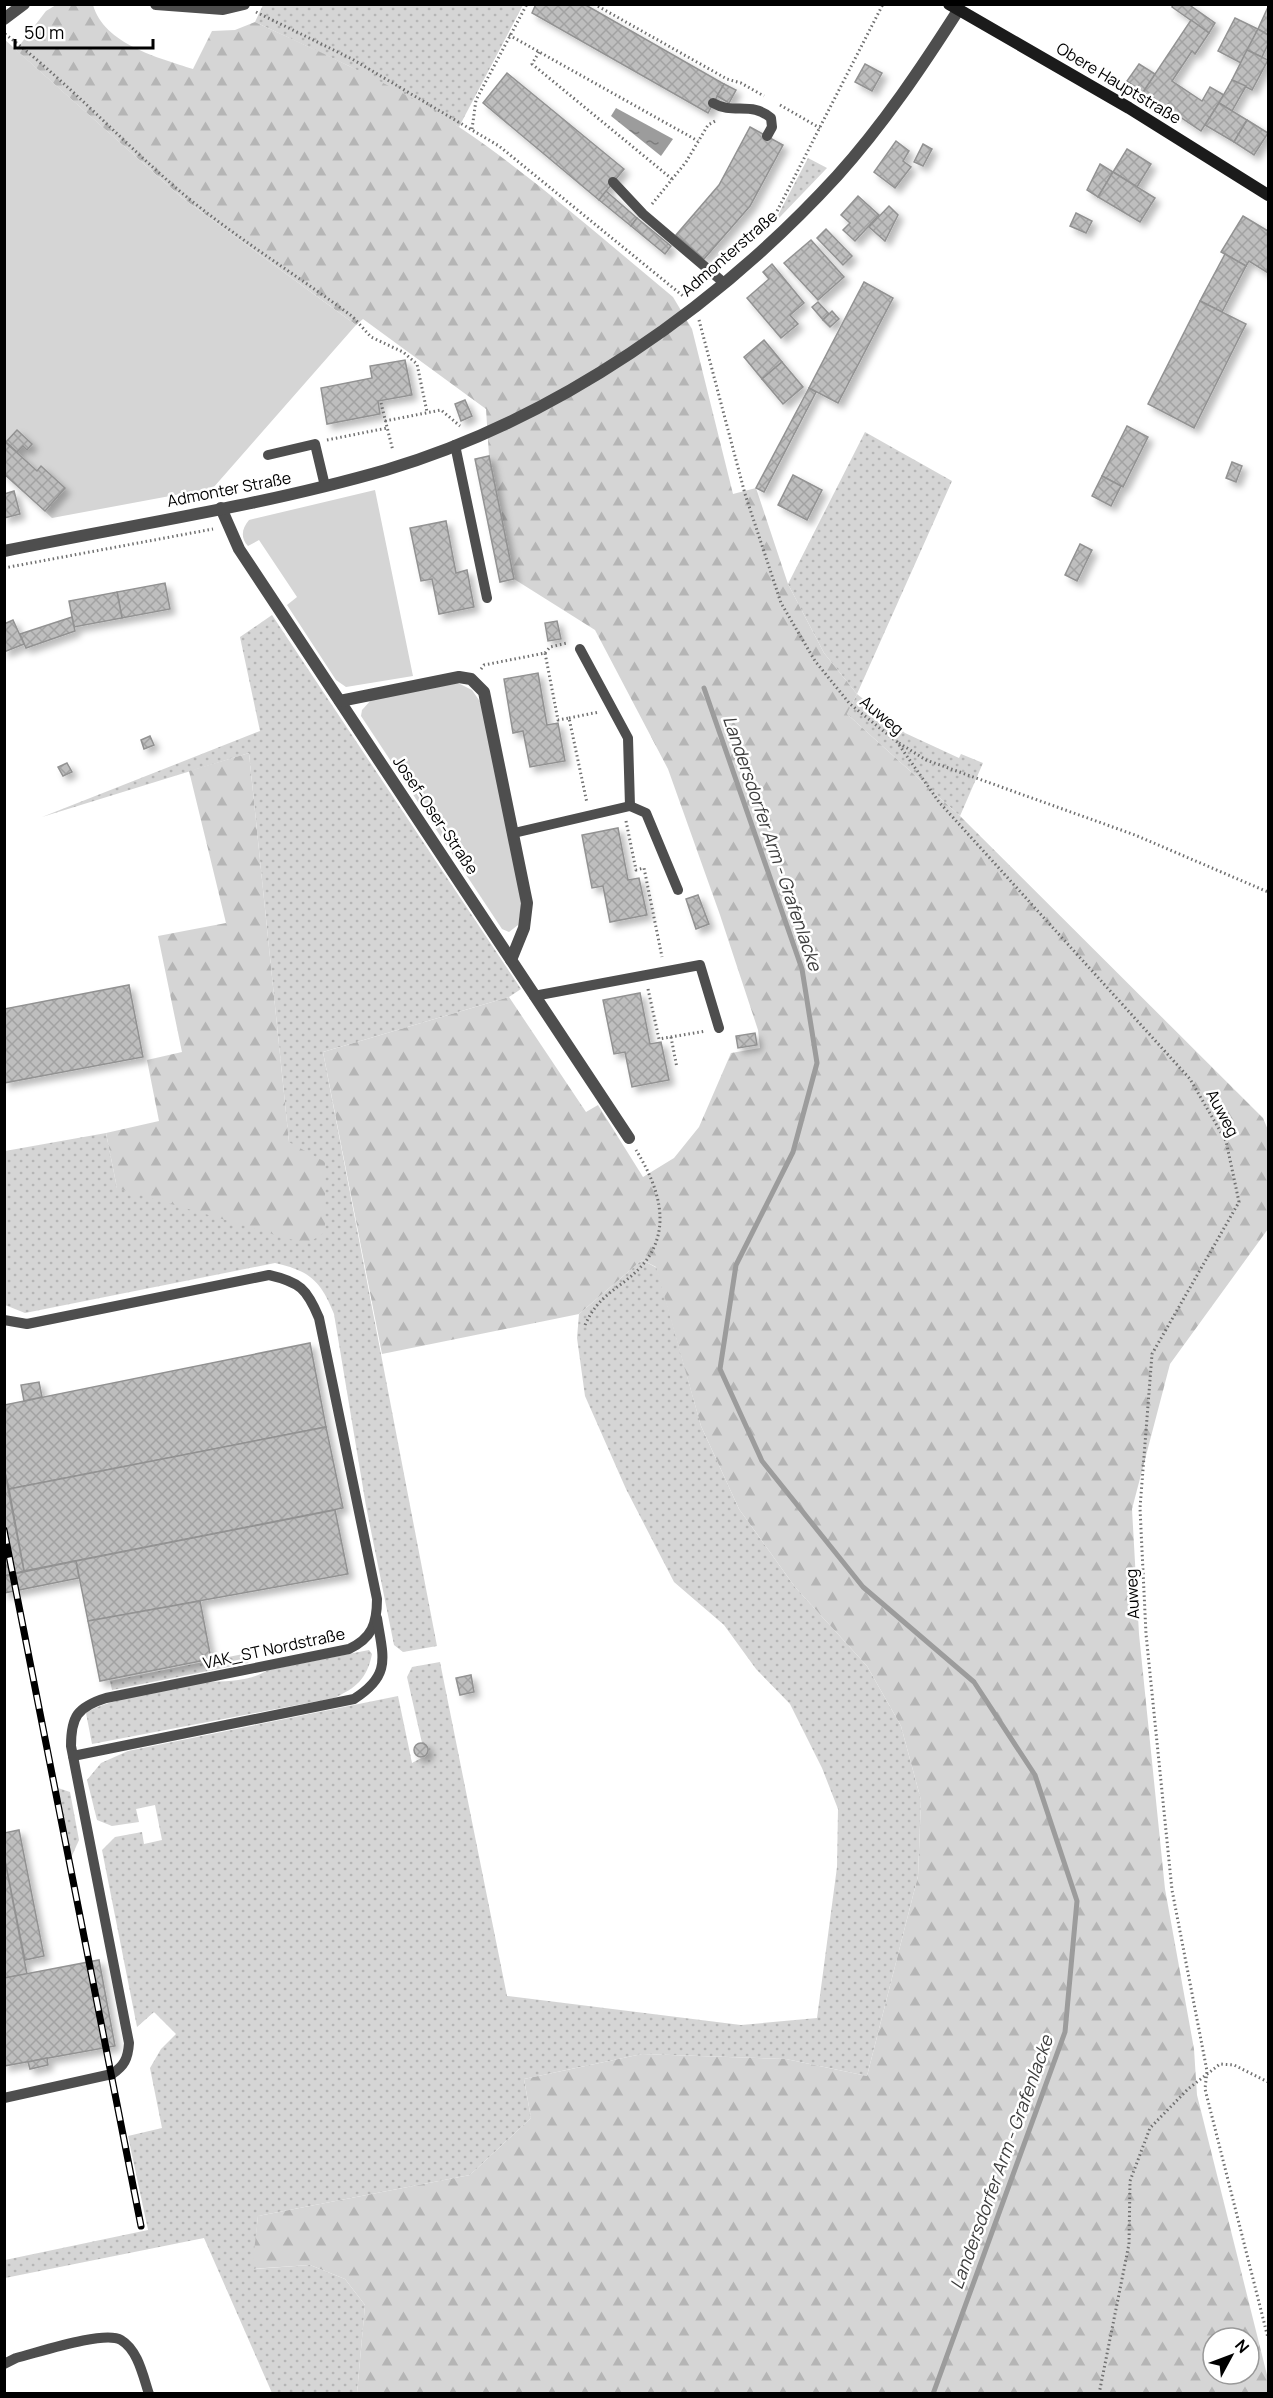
<svg xmlns="http://www.w3.org/2000/svg" width="1273" height="2398" font-family="Manrope,sans-serif">
  <style>
    .grass { fill: url(#grass-dots) }
    .forest { fill: url(#forest-firs); fill-rule: evenodd }
    .park { fill: #d5d5d5 }
    .water { fill: url(#water-ripples) }
    .lines { fill: none; stroke-linecap: round; stroke-linejoin: round }
    .stream { stroke: #9c9c9c; stroke-width: 5 }
    .building { fill: url(#building-cross-hatch); stroke: #929292; stroke-width: 1.5; filter: url(#shadow) }
    .path { stroke: #707070; stroke-width: 3; stroke-dasharray: 1.5 3; stroke-linecap: butt }
    .lane { stroke: #4e4e4e; stroke-width: 10 }
    .street { stroke: #4e4e4e; stroke-width: 12 }
    .secondary { stroke: #1b1b1b; stroke-width: 12 }
    .rail-casing { stroke: #000; stroke-width: 7 }
    .rail { stroke: #fff; stroke-width: 4.5; stroke-dasharray: 14; stroke-linecap: butt }
    .labels { text-anchor: middle; dominant-baseline: central; stroke-width: 5; stroke-linejoin: round; paint-order: stroke }
    .street-label { font-size: 16px; fill: #000; stroke: #fff }
    .water-label { font-size: 18px; font-style: italic; fill: #3d3d3d; stroke: #fff }
  </style>
  <defs>
    <pattern id="grass-dots" width="8" height="8" patternUnits="userSpaceOnUse" patternTransform="scale(1.5)"><rect width="8" height="8" fill="#d5d5d5"/><path d="M2 2h.1M6 6h.1" fill="none" stroke="#b5b5b5" stroke-width="1.8" stroke-linecap="round"/></pattern>
    <pattern id="forest-firs" width="22" height="20" patternUnits="userSpaceOnUse" patternTransform="scale(1.5)"><rect width="22" height="20" fill="#d5d5d5"/><path d="M5 1l3.5 6h-7zM16 11l3.5 6h-7z" fill="#b5b5b5"/></pattern>
    <pattern id="water-ripples" width="26" height="14" patternUnits="userSpaceOnUse" patternTransform="scale(1.5)"><rect width="26" height="14" fill="#9c9c9c"/><path d="M2 4q2-2 4 0t4 0M15 11q2-2 4 0t4 0" fill="none" stroke="#7d7d7d"/></pattern>
    <pattern id="building-cross-hatch" width="8" height="8" patternUnits="userSpaceOnUse" patternTransform="scale(1.5)"><rect width="8" height="8" fill="#bebebe"/><path d="M0 0l8 8M0 8l8-8" fill="none" stroke="#a2a2a2"/></pattern>
    <filter id="shadow"><feDropShadow dx="5" dy="5" stdDeviation="3" flood-color="#0004"/></filter>
  </defs>
  <rect width="100%" height="100%" fill="#fff"/>
  <!-- grass -->
  <g class="grass">
    <polygon points="263,5 523,5 459,127 349,66 255,22"/>
    <polygon points="808,158 827,168 779,218 777,217"/>
    <polygon points="865,432 952,481 857,694 905,733 959,758 961,754 983,763 960,816 847,714 857,694 824,653 788,584"/>
    <path d="M 272,615 L 521,989 L 509,997 L 323,1052 L 437,1646 L 403,1652 L 394,1645 L 366,1506 L 334,1314 C 321,1281 310,1271 275,1263 L 25,1313 L 5,1305 L 5,1151 L 106,1133 L 117,1188 L 289,1142 L 249,753 L 42,817 L 260,731 L 240,637 Z"/>
    <polygon points="642,1260 657,1268 701,1426 739,1509 795,1587 867,1666 901,1726 921,1800 918,1876 867,2076 786,2059 642,2054 524,2079 531,2118 470,2175 258,2216 253,2269 310,2265 345,2279 365,2305 357,2393 272,2393 204,2238 5,2278 5,2260 148,2230 128,2136 162,2128 150,2068 161,2049 176,2034 154,2012 137,2027 102,1850 115,1837 142,1832 144,1844 162,1840 155,1805 136,1809 139,1822 112,1826 97,1820 87,1780 101,1763 128,1751 398,1696 412,1763 425,1756 428,1750 422,1743 407,1677 412,1667 440,1662 507,1996 741,2025 817,2018 837,1867 838,1809 822,1768 790,1704 756,1669 724,1625 674,1582 626,1489 585,1396 577,1338 579,1314"/>
    <path d="M 369,1650 L 372,1654 C 367,1679 356,1688 334,1698 L 92,1744 L 86,1713 C 102,1701 184,1683 206,1682 C 229,1681 248,1682 268,1670 Z"/>
    <polygon points="253,1652 248,1663 112,1690 110,1681"/>
    <polygon points="58,1788 70,1792 79,1840 71,1858"/>
  </g>
  <!-- forest -->
  <g class="forest">
    <path d="M 56,5 L 93,5 C 104,44 159,58 193,69 L 212,31 L 235,30 L 255,22 C 324,54 398,86 462,129 C 536,179 604,240 673,297 L 692,329 L 733,494 L 756,488 L 788,584 L 824,653 L 857,694 L 847,714 L 960,816 L 1263,1118 L 1268,1130 L 1268,1229 L 1170,1364 L 1132,1509 L 1139,1634 L 1165,1889 L 1194,2049 L 1197,2095 L 1268,2379 L 1268,2393 L 357,2393 L 365,2305 L 345,2279 L 310,2265 L 252,2269 L 258,2216 L 470,2175 L 531,2118 L 524,2079 L 642,2054 L 786,2059 L 867,2076 L 918,1876 L 921,1800 L 901,1726 L 867,1666 L 795,1587 L 739,1509 L 701,1426 L 656,1267 L 642,1260 L 579,1314 L 382,1354 L 323,1052 L 509,997 L 586,1112 L 598,1105 L 643,1177 L 674,1158 L 699,1127 L 731,1053 L 760,1048 L 758,1030 L 720,915 L 668,769 L 595,630 L 514,579 L 489,456 L 486,409 L 363,319 L 356,325 L 181,197 L 16,50 L 46,11 ZM 1213,2338 L 1249,2338 L 1249,2374 L 1213,2374 Z"/>
    <polygon points="249,753 289,1142 325,1162 325,1232 307,1244 117,1188 106,1133 159,1121 147,1060 182,1052 158,936 226,923 189,771"/>
  </g>
  <!-- park -->
  <g class="park">
    <polygon points="4,39 181,197 356,325 213,488 52,518 5,474"/>
    <path d="M 375,490 L 413,676 L 346,687 L 336,680 L 287,605 L 297,597 L 259,540 L 248,546 C 240,538 242,528 249,520 Z"/>
    <polygon points="458,683 472,690 481,703 522,904 518,925 509,932 502,929 361,716 362,710 372,699"/>
  </g>
  <!-- water -->
  <polygon class="water" points="616,108 673,139 661,156 611,116"/>
  <g class="lines">
    <!-- stream -->
    <polyline class="stream" points="704,688 802,969 817,1063 793,1152 736,1265 720,1369 762,1461 863,1587 974,1682 1035,1775 1077,1901 1065,2032 933,2394"/>
  </g>
  <!-- building -->
  <g class="building">
    <polygon points="536,4 584,4 724,84 708,113 532,13"/>
    <polygon points="1173,4 1188,4 1215,23 1209,33 1172,7"/>
    <polygon points="1268,7 1268,35 1258,29"/>
    <polygon points="1235,18 1258,29 1241,63 1218,51"/>
    <polygon points="1191,20 1209,33 1195,54 1192,51 1172,81 1202,101 1210,87 1224,95 1201,131 1143,92"/>
    <polygon points="1258,29 1268,35 1268,44 1262,57 1247,50"/>
    <polygon points="1247,50 1268,60 1252,90 1232,80"/>
    <polygon points="865,64 882,73 872,91 855,82"/>
    <polygon points="1139,64 1155,74 1143,92 1127,81"/>
    <polygon points="507,73 624,169 599,200 483,103"/>
    <polygon points="1232,80 1246,86 1232,111 1219,103"/>
    <polygon points="724,84 736,90 729,103 717,96"/>
    <polygon points="1219,103 1247,120 1234,142 1205,125"/>
    <polygon points="1247,120 1268,133 1254,155 1234,142"/>
    <polygon points="750,127 783,145 750,206 704,259 676,235 719,185"/>
    <polygon points="896,141 909,151 903,161 911,167 895,188 874,172"/>
    <polygon points="923,144 932,149 923,166 914,162"/>
    <polygon points="1127,149 1151,164 1137,187 1113,172"/>
    <polygon points="1100,164 1113,172 1098,197 1087,190"/>
    <polygon points="1113,172 1155,198 1140,222 1098,197"/>
    <polygon points="606,191 637,218 631,226 599,200"/>
    <polygon points="858,196 879,215 855,241 843,230 850,223 841,215"/>
    <polygon points="889,206 898,215 885,241 869,227"/>
    <polygon points="1076,213 1092,221 1086,233 1070,226"/>
    <polygon points="1243,216 1268,231 1268,273 1249,261 1246,266 1221,252"/>
    <polygon points="637,218 671,246 665,254 631,226"/>
    <polygon points="826,229 852,256 843,265 817,238"/>
    <polygon points="811,240 844,277 818,300 784,263"/>
    <polygon points="1225,254 1246,266 1222,312 1200,301"/>
    <polygon points="772,264 804,303 790,315 798,324 781,338 747,298 769,279 763,272"/>
    <polygon points="864,282 893,298 838,403 809,388"/>
    <polygon points="1200,301 1246,324 1194,428 1148,404"/>
    <polygon points="818,302 829,314 823,320 812,307"/>
    <polygon points="832,311 839,319 830,327 823,320"/>
    <polygon points="764,340 782,362 762,379 744,357"/>
    <polygon points="405,360 412,395 378,401 380,414 327,424 321,388 372,378 370,366"/>
    <polygon points="782,362 803,387 783,404 762,379"/>
    <polygon points="809,388 816,392 764,492 756,488"/>
    <polygon points="465,400 472,416 461,421 455,404"/>
    <polygon points="1127,426 1148,437 1123,487 1102,476"/>
    <polygon points="17,430 32,444 27,450 23,446 17,452 6,442"/>
    <polygon points="4,441 37,471 41,466 65,488 45,511 4,474"/>
    <polygon points="489,456 514,579 500,582 475,459"/>
    <polygon points="1232,462 1242,466 1236,482 1226,478"/>
    <polygon points="793,475 822,490 807,520 778,505"/>
    <polygon points="1102,476 1121,486 1111,506 1092,496"/>
    <polygon points="14,491 20,514 4,518 4,494"/>
    <polygon points="446,521 456,573 467,570 474,607 439,614 432,579 421,581 410,528"/>
    <polygon points="1080,544 1092,550 1077,581 1065,575"/>
    <polygon points="165,583 170,609 122,618 117,592"/>
    <polygon points="117,592 122,618 74,627 69,601"/>
    <polygon points="72,617 75,631 26,648 20,634"/>
    <polygon points="13,620 24,644 4,652 4,624"/>
    <polygon points="557,621 561,639 548,641 545,623"/>
    <polygon points="538,673 547,725 558,723 565,761 530,767 523,731 513,733 504,679"/>
    <polygon points="150,736 154,745 144,749 141,740"/>
    <polygon points="67,763 72,772 63,776 58,767"/>
    <polygon points="618,828 628,880 639,878 647,915 610,922 603,886 592,888 582,835"/>
    <polygon points="698,895 709,924 696,929 686,899"/>
    <polygon points="129,985 143,1057 4,1083 4,1009"/>
    <polygon points="640,993 650,1044 661,1042 669,1080 632,1087 625,1052 614,1054 603,1000"/>
    <polygon points="755,1033 757,1045 738,1048 736,1036"/>
    <polygon points="310,1343 326,1427 9,1489 4,1468 4,1405"/>
    <polygon points="39,1382 42,1397 24,1401 21,1385"/>
    <polygon points="326,1427 343,1508 24,1571 9,1489"/>
    <polygon points="4,1468 24,1571 4,1576"/>
    <polygon points="335,1510 348,1574 88,1621 76,1561"/>
    <polygon points="76,1561 79,1578 4,1593 4,1576"/>
    <polygon points="200,1601 211,1659 100,1681 88,1621"/>
    <polygon points="471,1675 474,1692 460,1695 456,1678"/>
    <circle cx="421" cy="1750" r="7"/>
    <polygon points="19,1830 44,1956 25,1960 4,1856 4,1833"/>
    <polygon points="4,1856 27,1974 4,1978"/>
    <polygon points="99,1960 115,2046 4,2066 4,1978"/>
    <polygon points="47,2058 48,2065 30,2069 28,2062"/>
  </g>
  <g class="lines">
    <!-- path -->
    <g class="path">
      <polyline points="594,4 727,79 741,83 764,96"/>
      <polyline points="256,12 352,59 499,146 683,296"/>
      <path d="M 5,34 C 68,82 121,141 182,193 C 236,238 297,275 353,317 L 371,337 L 403,352 L 417,364 L 427,412"/>
      <polyline points="509,35 698,141"/>
      <polyline points="539,52 532,64 672,179"/>
      <polyline points="780,105 820,128"/>
      <polyline points="472,129 476,100 527,4"/>
      <polyline points="652,204 686,162 708,125 717,120"/>
      <polyline points="775,215 883,4"/>
      <polyline points="699,320 745,494 781,603 815,661 850,704 897,742 939,802 1190,1079 1226,1141 1239,1202 1152,1354 1140,1508 1146,1634 1172,1890 1207,2071 1205,2089 1268,2338"/>
      <polyline points="381,403 393,451"/>
      <polyline points="385,421 441,410 460,426"/>
      <polyline points="327,440 387,428"/>
      <polyline points="4,568 213,529"/>
      <polyline points="545,653 550,647 567,643"/>
      <polyline points="481,669 484,665 545,653 558,720 569,718 587,803"/>
      <polyline points="569,718 599,712"/>
      <polyline points="899,743 926,760 1135,835 1268,892"/>
      <polyline points="626,821 636,870 644,868 662,957"/>
      <polyline points="648,989 659,1039 706,1031"/>
      <polyline points="671,1037 677,1068"/>
      <path d="M 585,1325 C 600,1291 624,1288 645,1262 C 673,1226 657,1184 636,1150"/>
      <polyline points="1099,2394 1129,2244 1130,2181 1150,2128 1188,2089 1220,2064 1234,2065 1268,2082"/>
    </g>
    <!-- lane -->
    <g class="lane">
      <path d="M 713,103 C 733,115 752,101 771,118 L 772,127 L 767,136"/>
      <polyline points="613,182 643,214 723,282"/>
      <polyline points="455,445 487,598"/>
      <polyline points="268,455 315,444 325,486"/>
      <polyline points="580,649 628,738 630,806"/>
      <polyline points="514,833 630,806 646,813 678,890"/>
      <polyline points="534,996 700,965 719,1028"/>
      <path d="M 4,1320 L 27,1324 L 269,1275 C 300,1282 307,1289 319,1318 L 377,1599 C 377,1624 372,1638 349,1649 L 106,1698 C 77,1707 71,1717 71,1746 L 129,2043 C 128,2059 124,2066 112,2074 L 4,2098"/>
      <path d="M 73,1756 L 354,1699 C 392,1675 383,1657 377,1618"/>
      <path d="M 4,2364 L 16,2358 C 37,2353 104,2330 121,2340 C 138,2350 143,2376 149,2394"/>
    </g>
    <!-- street -->
    <g class="street">
      <polyline points="156,4 223,9 244,4"/>
      <polyline points="4,19 24,4"/>
      <polyline points="221,508 239,549 629,1138"/>
      <path d="M 4,551 C 131,525 261,506 386,470 C 557,419 717,307 837,176 C 883,125 922,67 959,9"/>
      <polyline points="340,701 459,677 471,679 484,692 527,903 524,928 511,960"/>
    </g>
    <!-- secondary -->
    <polyline class="secondary" points="949,4 1129,108 1268,195"/>
    <defs>
      <polyline id="rail" points="4,1530 141,2226"/>
    </defs>
    <!-- rail casing -->
    <use href="#rail" class="rail-casing"/>
    <!-- rail -->
    <use href="#rail" class="rail"/>
  </g>
  <g class="labels">
    <!-- street labels -->
    <g class="street-label">
      <text transform="translate(1119 83) rotate(31)">Obere Hauptstraße</text>
      <text transform="translate(729 253) rotate(-41)">Admonterstraße</text>
      <text transform="translate(229 489) rotate(-11)">Admonter Straße</text>
      <text transform="translate(882 715) rotate(40)">Auweg</text>
      <text transform="translate(436 815) rotate(56)">Josef-Oser-Straße</text>
      <text transform="translate(1223 1113) rotate(62)">Auweg</text>
      <text transform="translate(1132 1594) rotate(-93)">Auweg</text>
      <text transform="translate(274 1648) rotate(-12)">VAK_ST Nordstraße</text>
    </g>
    <!-- water labels -->
    <g class="water-label">
      <text transform="translate(773 843) rotate(71)">Landersdorfer Arm - Grafenlacke</text>
      <text transform="translate(1001 2162) rotate(-70)">Landersdorfer Arm - Grafenlacke</text>
    </g>
  </g>
  <!-- border -->
  <rect width="1273" height="2398" fill="none" stroke="#000000" stroke-width="12"/>
  <!-- north arrow -->
  <g transform="translate(1231 2356) rotate(49)"><circle r="28" fill="#ffffff" stroke="#999999" stroke-width="1.5"/>
  <path d="M0-4.5L10 22L0 15L-10 22Z" fill="#000000"/>
  <text y="-9" font-size="16" font-weight="bold" text-anchor="middle" fill="#000000">N</text>
  </g>
  <!-- scale -->
  <path d="M15 39v9h138v-9" fill="none" stroke="#000000" stroke-width="3"/>
  <text x="24" y="39" font-size="18" fill="#000000" stroke="#ffffff" stroke-width="4.5" paint-order="stroke">50 m</text>
</svg>
